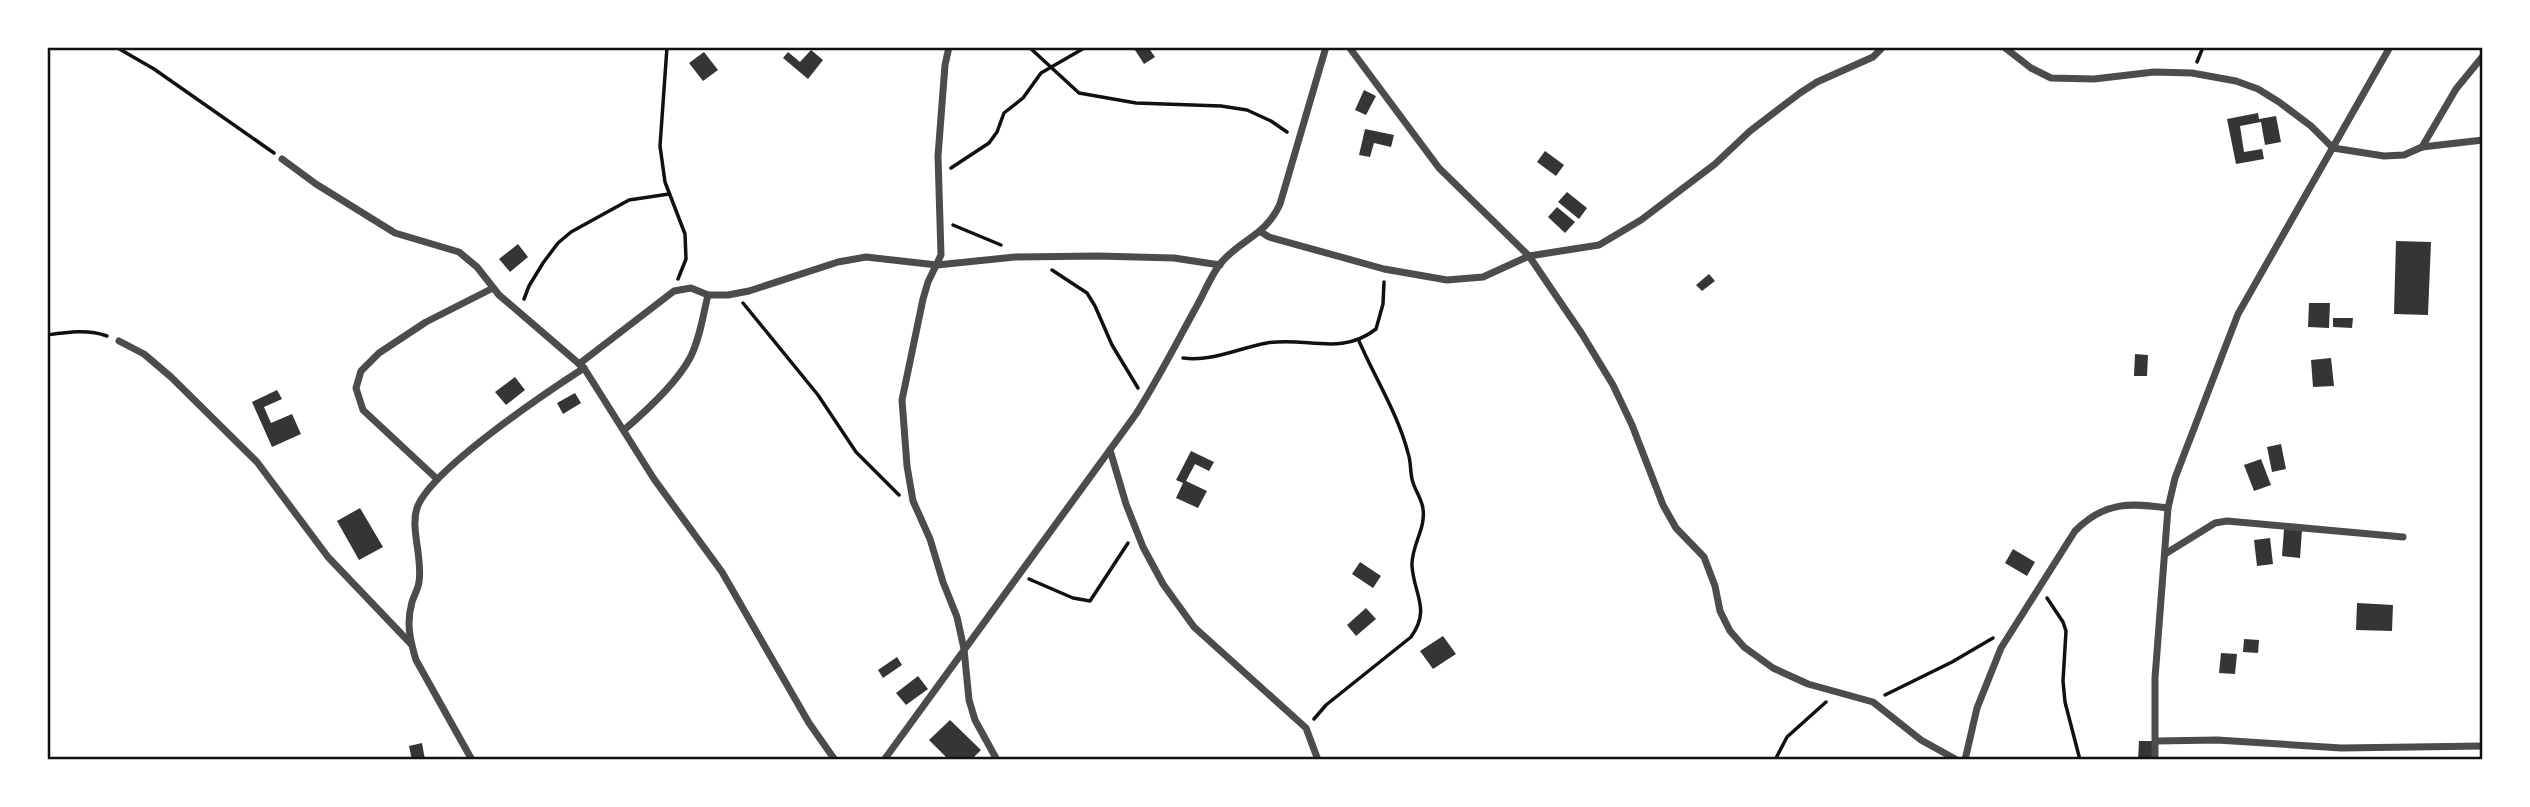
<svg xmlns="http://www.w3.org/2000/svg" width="2530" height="807" font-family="'Public Sans',sans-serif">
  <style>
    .building { fill: #353535 }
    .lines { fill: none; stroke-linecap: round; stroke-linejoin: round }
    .path { stroke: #111; stroke-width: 3.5 }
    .minor { stroke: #4c4c4c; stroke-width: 7 }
    .neatline { fill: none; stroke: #111; stroke-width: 2.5 }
  </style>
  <rect width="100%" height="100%" fill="#fff"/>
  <!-- building -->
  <g class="building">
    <polygon points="1133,47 1148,47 1155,57 1144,64"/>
    <polygon points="811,50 823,60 808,79 783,58 788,52 800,62"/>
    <polygon points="704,52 718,70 703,81 689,63"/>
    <polygon points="1364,90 1376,96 1366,115 1355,110"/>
    <polygon points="2258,113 2259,119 2276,116 2281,142 2265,145 2261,122 2240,126 2244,152 2262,149 2264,159 2236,164 2227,119"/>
    <polygon points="1365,129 1394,135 1391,147 1374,143 1370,157 1359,155"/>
    <polygon points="1545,151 1564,165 1556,176 1537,162"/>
    <polygon points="1567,192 1587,208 1579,219 1558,202"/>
    <polygon points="1557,207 1575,222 1565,233 1548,217"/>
    <polygon points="2396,241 2431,242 2428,315 2394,314"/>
    <polygon points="518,244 528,257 510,272 499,259"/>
    <polygon points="1709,274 1715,281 1702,291 1696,285"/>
    <polygon points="2309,303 2330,303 2329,328 2308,327"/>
    <polygon points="2333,318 2353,318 2352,328 2333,327"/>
    <polygon points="2135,354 2148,355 2147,376 2134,376"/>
    <polygon points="2331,358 2334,386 2313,387 2311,360"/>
    <polygon points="515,377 525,390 506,405 495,392"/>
    <polygon points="277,390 282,399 264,407 271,423 292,414 301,434 272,447 252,402"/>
    <polygon points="575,393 581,403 563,414 557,403"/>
    <polygon points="2281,444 2286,469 2272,472 2267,447"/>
    <polygon points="1191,451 1214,462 1209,471 1195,464 1186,481 1207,491 1198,508 1176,498 1183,483 1176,480"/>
    <polygon points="2261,459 2271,485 2254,491 2244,465"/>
    <polygon points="360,508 383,547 359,560 337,521"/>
    <polygon points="2284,529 2302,530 2300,558 2282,556"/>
    <polygon points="2270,538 2273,564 2257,566 2254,540"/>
    <polygon points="2013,549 2035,562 2027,576 2005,563"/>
    <polygon points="1360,562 1381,576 1373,588 1352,574"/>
    <polygon points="2357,603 2393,605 2392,631 2356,630"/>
    <polygon points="1366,608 1376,619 1356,636 1347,625"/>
    <polygon points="1443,636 1456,654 1433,669 1420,651"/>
    <polygon points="2244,639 2259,640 2258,653 2243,652"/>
    <polygon points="2221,653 2237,654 2235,674 2219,673"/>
    <polygon points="897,657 902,665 883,678 878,670"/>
    <polygon points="918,676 928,689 906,705 896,693"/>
    <polygon points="950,720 981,750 971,760 949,760 929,740"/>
    <polygon points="2139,741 2155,741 2154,760 2138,760"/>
    <polygon points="422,743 425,760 412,760 409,746"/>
  </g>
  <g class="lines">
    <!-- path -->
    <g class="path">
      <polyline points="116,47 154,69 274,153"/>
      <polyline points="667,47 660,146 665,182 685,234 686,259 678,279"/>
      <polyline points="1029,47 1079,93 1136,103 1221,106 1247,110 1271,121 1287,132"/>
      <polyline points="2197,62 2203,47"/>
      <polyline points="951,168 989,143 997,132 1004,113 1023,98 1041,73 1086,47"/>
      <polyline points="953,225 1001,245"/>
      <polyline points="1052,270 1087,293 1095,306 1112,345 1138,388"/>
      <polyline points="524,299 529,286 543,263 558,243 571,232 629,200 669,194"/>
      <polyline points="743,303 818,395 856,452 899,495"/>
      <path d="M 47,335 C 68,332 88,329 107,336"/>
      <path d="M 1183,358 C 1213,362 1238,348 1267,343 C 1306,336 1340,357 1376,329 L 1383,304 L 1384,282"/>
      <polyline points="1029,579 1073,598 1090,601 1128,543"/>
      <polyline points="2047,598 2063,622 2066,631 2063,681 2065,702 2080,760"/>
      <polyline points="1885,695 1952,662 1993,638"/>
      <path d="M 1314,719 L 1326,705 L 1411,637 C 1431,609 1414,595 1412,566 C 1411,546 1426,529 1423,509 C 1422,499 1414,489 1412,479 C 1410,470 1411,461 1408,453 C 1398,414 1375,378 1359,341"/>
      <polyline points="1775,760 1787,737 1826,702"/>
    </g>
    <!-- minor -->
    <g class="minor">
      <polyline points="949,47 945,65 938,156 941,255 928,282 923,299 902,400 907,466 913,501 930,539 943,582 957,617 964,649 969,700 975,720 997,760"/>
      <polyline points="1349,47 1439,168 1529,256 1582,334 1613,385 1632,425 1663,505 1676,528 1704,557 1715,586 1720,611 1730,631 1744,647 1773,668 1808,684 1873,702 1921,740 1957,760"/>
      <polyline points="2004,47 2031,68 2051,78 2094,79 2154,72 2192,73 2236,81 2258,89 2279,102 2311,126 2333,148 2384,156 2404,155 2422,147 2483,140"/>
      <polyline points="2422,147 2456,89 2483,56"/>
      <polyline points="282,159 316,184 395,233 459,252 477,267 499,295 584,368 654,479 722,572 809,723 835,760"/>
      <polyline points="1261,232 1269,237 1384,269 1447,280 1483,277 1529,256 1599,245 1641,220 1715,164 1750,131 1800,93 1817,82 1873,57 1883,47"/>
      <polyline points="119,341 144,354 171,377 257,462 328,557 411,644"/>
      <polyline points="579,364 674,291 691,288 708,295 728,295 749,291 838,262 866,257 937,265 1015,257 1098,256 1174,258 1220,265"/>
      <path d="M 624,430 C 645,412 677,382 690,358 C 700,339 703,315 708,295"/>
      <polyline points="1110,450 1126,504 1143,547 1163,584 1194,627 1306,728 1318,760"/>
      <polyline points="437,479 363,410 356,388 361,371 379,353 426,322 493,288"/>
      <polyline points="2165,554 2215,523 2227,521 2403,537"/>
      <polyline points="2156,741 2217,740 2341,748 2483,746"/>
      <path d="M 472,760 L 416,660 C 410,640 406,623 412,602 C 414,596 418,589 419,582 C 423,559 410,528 417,508 C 430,470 547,392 584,368"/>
      <path d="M 884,760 L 1136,414 C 1157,381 1175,346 1194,311 C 1203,296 1210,277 1220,264 C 1240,239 1265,237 1280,204 L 1326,47"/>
      <path d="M 1965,760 L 1977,708 L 2001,648 L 2075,531 C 2105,501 2130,503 2168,508"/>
      <polyline points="2155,760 2155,678 2168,508 2175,478 2238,314 2390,47"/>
    </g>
  </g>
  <!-- border -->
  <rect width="2530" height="807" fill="none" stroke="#ffffff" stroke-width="98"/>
  <rect x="49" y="49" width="2432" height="709" class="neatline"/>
</svg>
